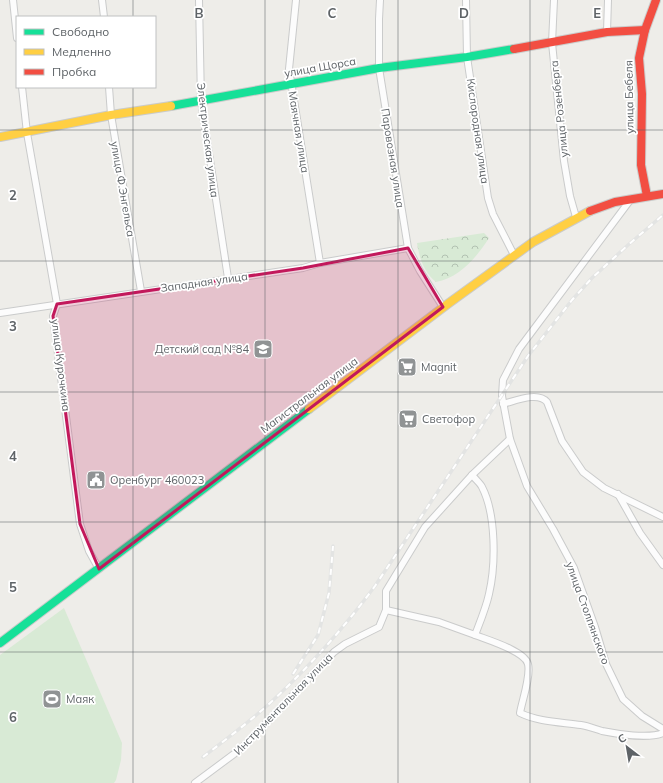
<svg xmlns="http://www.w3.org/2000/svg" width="663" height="783" font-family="Mulish,sans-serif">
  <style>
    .grass { fill: #d8ead5 }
    .forest { fill: url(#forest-crowns) }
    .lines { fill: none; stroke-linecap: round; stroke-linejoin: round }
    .street-casing { stroke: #cacbcb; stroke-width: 8 }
    .fast-casing { stroke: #cacbca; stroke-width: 10 }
    .slow-casing { stroke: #cacbca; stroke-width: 10 }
    .jam-casing { stroke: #cacbca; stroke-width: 10 }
    .street { stroke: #fcfcfc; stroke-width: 6 }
    .fast { stroke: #16e098; stroke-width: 8 }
    .slow { stroke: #ffcf43; stroke-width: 8 }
    .jam { stroke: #f24e42; stroke-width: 8 }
    .rail-casing { stroke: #e3e4e3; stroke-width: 3.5 }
    .rail { stroke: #fff; stroke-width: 2; stroke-dasharray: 6; stroke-linecap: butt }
    .marked { fill: #c2185b; fill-opacity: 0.2; stroke: #c2185b; stroke-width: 3; stroke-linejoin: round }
    .grid { fill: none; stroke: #5e6367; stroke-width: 1; stroke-opacity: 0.55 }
    .labels { text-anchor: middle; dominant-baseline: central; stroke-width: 3.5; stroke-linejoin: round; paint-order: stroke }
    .street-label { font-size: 11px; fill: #5e6367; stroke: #fff }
    .poi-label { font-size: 11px; fill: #5e6367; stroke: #fff; text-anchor: start }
    .grid-label { font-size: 13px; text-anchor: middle; font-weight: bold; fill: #5e6367; stroke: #fff; stroke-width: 3.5; stroke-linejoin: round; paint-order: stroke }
  </style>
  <defs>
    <pattern id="forest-crowns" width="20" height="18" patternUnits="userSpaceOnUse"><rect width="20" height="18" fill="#d8ead5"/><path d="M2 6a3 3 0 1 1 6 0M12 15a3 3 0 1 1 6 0" fill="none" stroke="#b2c1b1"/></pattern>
  </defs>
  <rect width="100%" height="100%" fill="#eeede9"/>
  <!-- grass -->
  <polygon class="grass" points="64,608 122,743 121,760 116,780 114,783 0,783 0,655"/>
  <!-- forest -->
  <path class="forest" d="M 484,233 L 489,238 C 477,257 459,278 436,282 C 424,273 419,257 417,243 Z"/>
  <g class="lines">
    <defs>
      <g id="street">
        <polyline points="13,0 17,38"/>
        <polyline points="102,0 104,17"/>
        <polyline points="199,0 201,101 228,278"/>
        <polyline points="296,0 289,69 320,263"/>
        <polyline points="380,0 379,19 379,68 408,248 420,271 443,307"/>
        <polyline points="466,0 467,57 488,198 493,214 514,255"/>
        <polyline points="554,0 552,43 564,161 570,196 576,217"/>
        <polyline points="607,32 608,0"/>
        <polyline points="22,87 27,133 57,304 53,316 80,524 89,551 99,569"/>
        <polyline points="109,87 111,115 141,291"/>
        <polyline points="631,199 519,349 503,380 502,396 510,439 527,486 553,529 574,568 595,627 606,664 623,699 642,716 663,729"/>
        <polyline points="0,313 303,268 320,263 408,248"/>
        <path d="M 503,404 C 515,401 538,391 547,402 L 562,441 L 583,472 L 604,488 L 663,517"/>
        <polyline points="618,494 640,533 663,565"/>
        <path d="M 386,610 L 439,622 L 475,635 C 480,622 486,608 489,594 C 496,564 496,514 482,487 C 480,483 475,479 472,475"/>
        <path d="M 475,635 C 488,640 525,651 528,664 C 531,676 522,701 520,713 C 539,722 560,722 581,725 C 588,726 595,729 602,731 C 617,734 649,739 663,733"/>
        <polyline points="195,783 234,754 247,743 334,652 345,644 379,627 386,610 386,591 425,527 472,475 510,439"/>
      </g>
      <g id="fast">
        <polyline points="171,106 379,68 467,57 514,49"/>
        <polyline points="0,643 309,409"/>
      </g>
      <g id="slow">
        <polyline points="0,137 111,115 171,106"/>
        <polyline points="309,409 449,303 533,242 590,211"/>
      </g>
      <g id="jam">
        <polyline points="514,49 607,32 645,30"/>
        <polyline points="647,196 641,165 642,94 639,58 645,30 656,0"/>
        <polyline points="590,211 615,202 663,194"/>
      </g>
    </defs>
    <!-- street casing -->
    <use href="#street" class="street-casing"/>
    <!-- fast casing -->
    <use href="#fast" class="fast-casing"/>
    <!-- slow casing -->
    <use href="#slow" class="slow-casing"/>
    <!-- jam casing -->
    <use href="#jam" class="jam-casing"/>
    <!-- street -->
    <use href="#street" class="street"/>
    <!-- fast -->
    <use href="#fast" class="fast"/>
    <!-- slow -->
    <use href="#slow" class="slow"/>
    <!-- jam -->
    <use href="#jam" class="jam"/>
    <defs>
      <g id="rail">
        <polyline points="293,674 318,635 329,593 333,546"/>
        <path d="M 203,757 C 225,740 248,723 269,704 C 308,668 344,628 375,586 L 528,356 L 572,300 L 592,278 L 628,245 L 663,215"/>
      </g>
    </defs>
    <!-- rail casing -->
    <use href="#rail" class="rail-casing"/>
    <!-- rail -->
    <use href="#rail" class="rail"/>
  </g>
  <!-- marked area -->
  <path class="marked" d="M 408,248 L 443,307 L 99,569 L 80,524 L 53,316 L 57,304 L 303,268 Z"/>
  <!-- grid -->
  <path class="grid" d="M 133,0 L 133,17M 265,0 L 265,783M 398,0 L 398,783M 530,0 L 530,783M 133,87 L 133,783M 0,130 L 663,130M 0,261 L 663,261M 0,392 L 663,392M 0,522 L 663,522M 0,652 L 663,652"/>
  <!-- icons -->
  <defs>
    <symbol id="school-square" viewBox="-11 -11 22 22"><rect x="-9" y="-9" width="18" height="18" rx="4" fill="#909394" stroke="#fff"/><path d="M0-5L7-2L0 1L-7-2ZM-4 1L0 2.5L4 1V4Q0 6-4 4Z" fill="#fff"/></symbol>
    <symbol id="supermarket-square" viewBox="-11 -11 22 22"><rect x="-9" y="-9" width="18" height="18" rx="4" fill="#909394" stroke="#fff"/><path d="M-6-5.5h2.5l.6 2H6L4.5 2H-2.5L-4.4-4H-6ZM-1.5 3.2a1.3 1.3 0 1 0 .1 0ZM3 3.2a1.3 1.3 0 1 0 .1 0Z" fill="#fff"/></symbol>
    <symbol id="civic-square" viewBox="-11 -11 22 22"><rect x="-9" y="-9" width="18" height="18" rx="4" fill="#909394" stroke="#fff"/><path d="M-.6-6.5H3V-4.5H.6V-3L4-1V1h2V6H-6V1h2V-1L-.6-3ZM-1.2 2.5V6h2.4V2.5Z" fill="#fff"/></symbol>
    <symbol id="stadium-square" viewBox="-11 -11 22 22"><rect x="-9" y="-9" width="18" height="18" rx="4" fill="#909394" stroke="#fff"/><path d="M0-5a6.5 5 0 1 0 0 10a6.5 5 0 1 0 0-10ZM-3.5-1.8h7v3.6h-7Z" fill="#fff"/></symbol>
  </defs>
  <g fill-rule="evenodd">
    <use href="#school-square" x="252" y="338" width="22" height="22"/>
    <use href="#supermarket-square" x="396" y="356" width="22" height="22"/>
    <use href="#supermarket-square" x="397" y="408" width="22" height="22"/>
    <use href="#civic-square" x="85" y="469" width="22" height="22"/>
    <use href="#stadium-square" x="41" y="688" width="22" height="22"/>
  </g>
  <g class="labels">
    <!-- street labels -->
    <g class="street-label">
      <text transform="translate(320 67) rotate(-10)">улица Щорса</text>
      <text transform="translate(629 97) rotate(-91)">улица Бебеля</text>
      <text transform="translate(559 109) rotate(-96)">улица Розенберга</text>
      <text transform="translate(478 131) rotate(82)">Кислородная улица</text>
      <text transform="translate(299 132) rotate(81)">Маячная улица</text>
      <text transform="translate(208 140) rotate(83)">Электрическая улица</text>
      <text transform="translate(393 158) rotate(81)">Паровозная улица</text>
      <text transform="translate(123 189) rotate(80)">улица Ф.Энгельса</text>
      <text transform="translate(204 282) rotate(-8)">Западная улица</text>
      <text transform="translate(61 365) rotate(83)">улица Курочкина</text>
      <text transform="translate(309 395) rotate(-37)">Магистральная улица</text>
      <text transform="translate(588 613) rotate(70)">улица Столпянского</text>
      <text transform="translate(283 704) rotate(-46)">Инструментальная улица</text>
    </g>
    <!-- poi labels -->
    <g class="poi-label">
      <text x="249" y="349" text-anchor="end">Детский сад №84</text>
      <text x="421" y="367">Magnit</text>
      <text x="422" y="419">Светофор</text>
      <text x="110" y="480">Оренбург 460023</text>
      <text x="66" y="699">Маяк</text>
    </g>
  </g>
  <g class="grid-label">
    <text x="199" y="18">B</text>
    <text x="332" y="18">C</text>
    <text x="464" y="18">D</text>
    <text x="597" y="18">E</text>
    <text x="13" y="200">2</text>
    <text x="13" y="331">3</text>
    <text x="13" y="461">4</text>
    <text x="13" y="592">5</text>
    <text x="13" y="722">6</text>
  </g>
  <!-- legend -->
  <rect x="16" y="16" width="140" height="72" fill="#ffffff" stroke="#bfc1c2"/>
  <rect x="24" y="29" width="20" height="6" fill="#16e098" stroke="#bfc1c2"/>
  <text x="52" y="36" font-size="12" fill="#5e6367">Свободно</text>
  <rect x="24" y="49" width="20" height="6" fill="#ffcf43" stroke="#bfc1c2"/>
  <text x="52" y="56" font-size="12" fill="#5e6367">Медленно</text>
  <rect x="24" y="69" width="20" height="6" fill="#f24e42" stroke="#bfc1c2"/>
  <text x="52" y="76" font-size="12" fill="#5e6367">Пробка</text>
  <!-- north arrow -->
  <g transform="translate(627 747) rotate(329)" stroke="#ffffff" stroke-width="3" paint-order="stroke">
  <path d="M0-3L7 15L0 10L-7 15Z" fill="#5e6367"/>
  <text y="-6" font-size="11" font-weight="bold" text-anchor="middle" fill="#5e6367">С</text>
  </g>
</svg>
